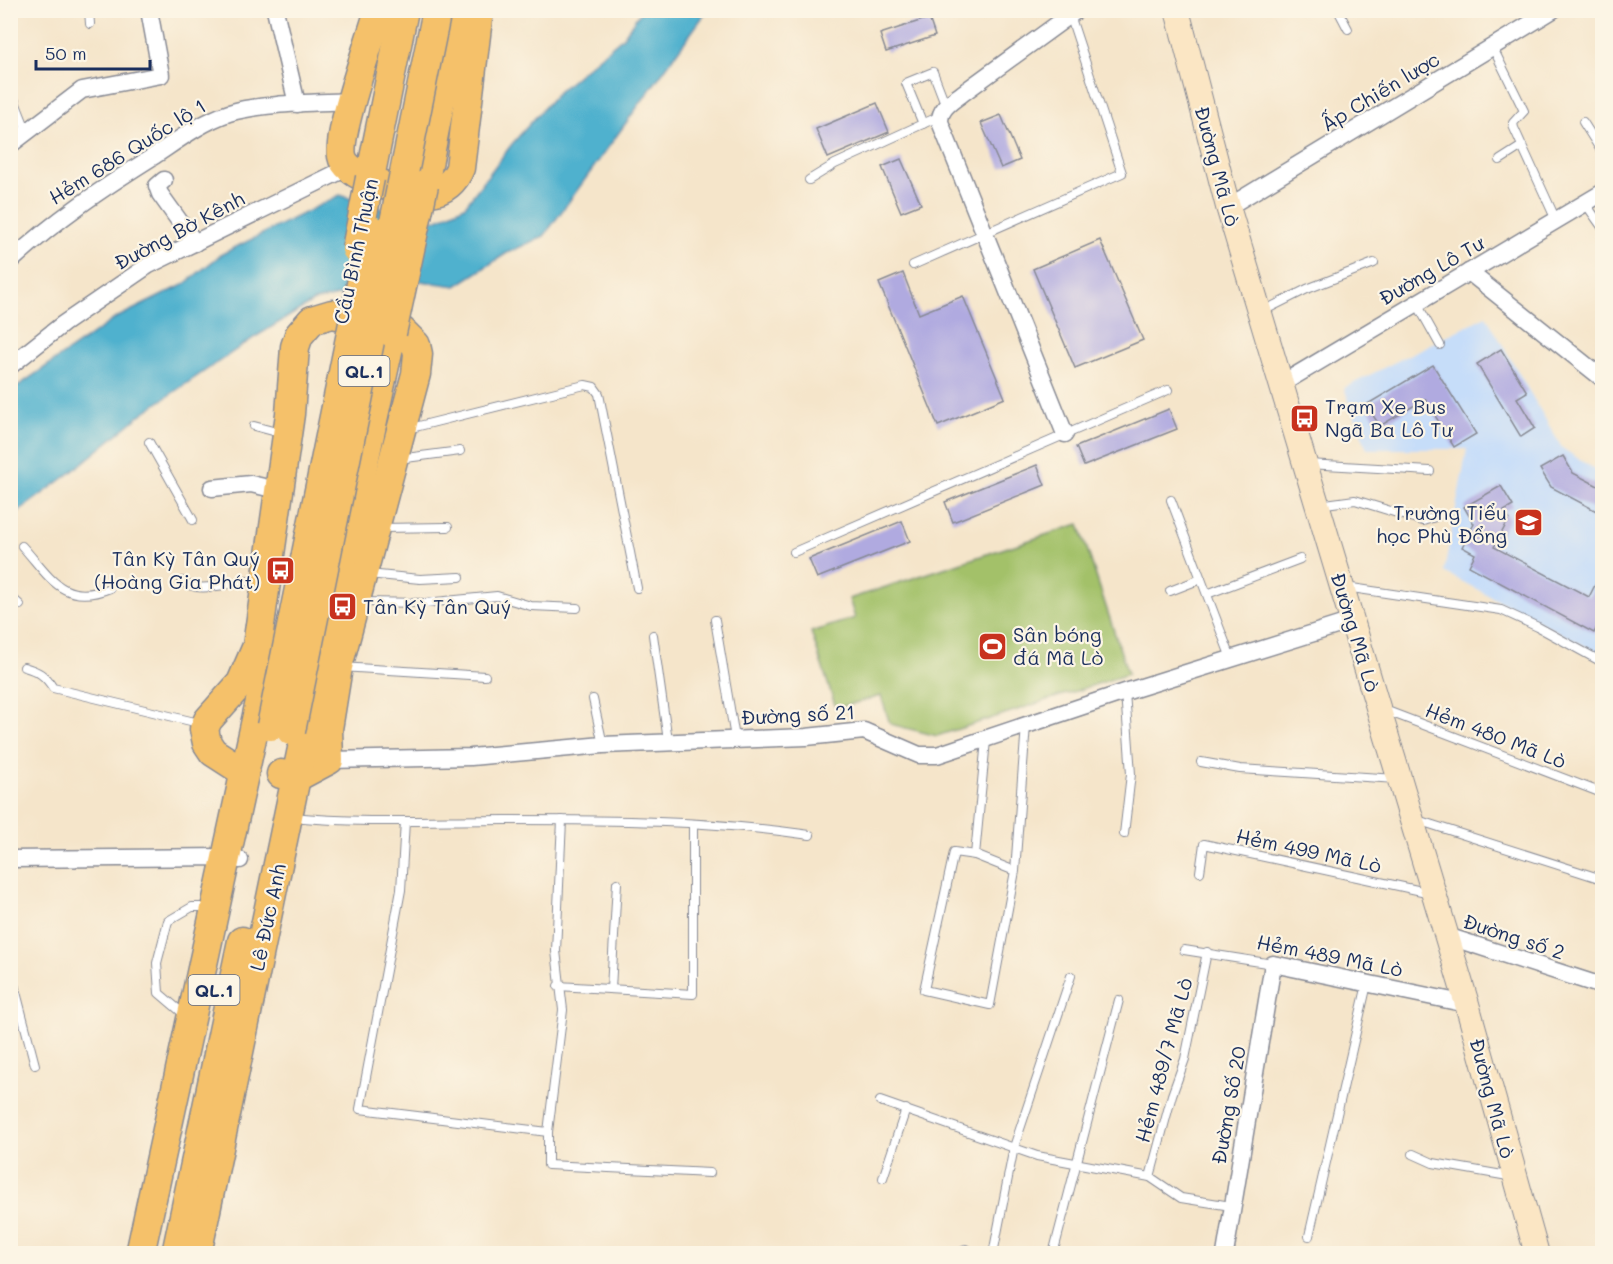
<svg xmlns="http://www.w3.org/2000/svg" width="1613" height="1264" font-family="Mali,sans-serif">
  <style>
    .built { fill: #c6ddf9 }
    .green { fill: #a3c169; stroke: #5f7864; stroke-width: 1.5 }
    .water { fill: #4fb1ce; stroke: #357096; stroke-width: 1.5 }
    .building { fill: #b0aae0 }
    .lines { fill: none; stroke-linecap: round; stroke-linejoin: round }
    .service-casing { stroke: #888a94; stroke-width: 10 }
    .minor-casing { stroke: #888a94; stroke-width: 19 }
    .secondary-casing { stroke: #888a94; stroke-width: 26 }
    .trunk-casing { stroke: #888a94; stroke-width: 31 }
    .service { stroke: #fff; stroke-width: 8 }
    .minor { stroke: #fff; stroke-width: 16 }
    .secondary { stroke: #fbe6c4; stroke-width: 24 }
    .trunk { stroke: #f5c16b; stroke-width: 28 }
    .trunk-bridge-casing { stroke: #888a94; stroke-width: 31; stroke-linecap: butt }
    .trunk-bridge { stroke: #f5c16b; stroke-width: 28 }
    .labels { text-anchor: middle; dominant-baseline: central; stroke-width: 4.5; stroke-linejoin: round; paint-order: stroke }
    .shield { fill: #fcf5e5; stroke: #5e6a86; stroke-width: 1.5 }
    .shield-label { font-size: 18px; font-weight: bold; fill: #1b2f5e }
    .street-label { font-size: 20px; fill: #1b2f5e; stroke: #fcf5e5 }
    .poi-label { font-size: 20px; fill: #1b2f5e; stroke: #fcf5e5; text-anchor: start }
  </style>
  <rect width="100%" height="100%" fill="#fcf5e5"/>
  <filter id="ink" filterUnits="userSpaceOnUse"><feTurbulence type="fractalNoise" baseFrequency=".0167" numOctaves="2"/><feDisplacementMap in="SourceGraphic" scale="12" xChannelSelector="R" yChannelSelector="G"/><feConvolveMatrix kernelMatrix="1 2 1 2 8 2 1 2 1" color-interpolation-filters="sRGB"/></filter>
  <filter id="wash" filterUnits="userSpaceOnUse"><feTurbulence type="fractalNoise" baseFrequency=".008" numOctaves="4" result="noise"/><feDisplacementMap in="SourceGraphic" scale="24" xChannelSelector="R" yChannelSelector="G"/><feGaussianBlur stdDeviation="1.35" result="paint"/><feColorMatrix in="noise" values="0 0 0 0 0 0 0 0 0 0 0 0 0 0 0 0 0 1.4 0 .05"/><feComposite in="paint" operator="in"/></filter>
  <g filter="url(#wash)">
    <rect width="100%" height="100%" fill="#f5e5ca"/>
    <!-- built -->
    <polygon class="built" points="1486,316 1562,448 1602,474 1602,655 1444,572 1467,449 1367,449 1344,388"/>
    <!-- green -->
    <polygon class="green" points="1079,524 1128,674 937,736 890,724 881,696 836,708 811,632 855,618 849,599"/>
    <!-- water -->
    <polygon class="water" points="641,11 707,11 544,236 507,253 456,286 413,280 314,301 255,337 143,413 69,474 11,517 11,391 116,318 183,285 222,254 340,195 414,219 436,220 465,206 512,144 558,92 623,37"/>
    <g id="blocks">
      <!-- building -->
      <g class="building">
        <polygon points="929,18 935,36 886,52 880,34"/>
        <polygon points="877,103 889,132 828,158 816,129"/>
        <polygon points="1001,115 1020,160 1001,168 981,123"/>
        <polygon points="901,159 921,204 901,212 882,167"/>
        <polygon points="1100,240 1143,340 1075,368 1033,269"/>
        <polygon points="903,273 919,314 963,296 1005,398 938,426 879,283"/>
        <polygon points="1501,349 1527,392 1517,398 1535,428 1521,437 1477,364"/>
        <polygon points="1433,365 1476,434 1454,447 1425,399 1380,426 1366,405"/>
        <polygon points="1169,409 1177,429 1084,466 1076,447"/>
        <polygon points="1563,456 1573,473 1602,488 1602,514 1551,487 1540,469"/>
        <polygon points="1037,465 1045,485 953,522 945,502"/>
        <polygon points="1501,486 1513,506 1504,511 1509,519 1494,547 1589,597 1602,571 1602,617 1594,633 1469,566 1475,554 1462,547 1474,524 1464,507"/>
        <polygon points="902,521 910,541 817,578 809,559"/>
      </g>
    </g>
  </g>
  <g filter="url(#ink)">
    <use href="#blocks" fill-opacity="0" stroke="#888a94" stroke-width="1.5"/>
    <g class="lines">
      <defs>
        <g id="service">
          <polyline points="89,10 90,24"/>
          <polyline points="1338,10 1348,29"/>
          <polyline points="1493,48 1524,111 1513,123 1514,128 1556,220"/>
          <polyline points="12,94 27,132"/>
          <polyline points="1583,122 1602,152"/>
          <polyline points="923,124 906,83 933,72 946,106"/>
          <polyline points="1500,160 1522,146"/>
          <polyline points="809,180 835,164 940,116"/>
          <polyline points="1585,203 1602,227"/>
          <polyline points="913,265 1122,173 1070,15"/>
          <polyline points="1416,302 1440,345"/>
          <polyline points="1261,312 1307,289 1374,263"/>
          <polyline points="254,426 284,434"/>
          <polyline points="407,429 568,389 585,385 594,387 599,394 637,588"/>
          <polyline points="149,442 193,520"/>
          <polyline points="398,459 460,451"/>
          <polyline points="1308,464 1430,471"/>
          <polyline points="1171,500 1231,658"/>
          <polyline points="1318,505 1355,500 1423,521 1438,516"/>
          <polyline points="381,528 448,527"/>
          <path d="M 22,546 C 50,577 63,607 110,588"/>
          <polyline points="794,552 1168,390"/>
          <polyline points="368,574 420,579 460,577"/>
          <path d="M 182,581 C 201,597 235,578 261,581"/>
          <polyline points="1345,587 1501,610 1538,627 1602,662"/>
          <polyline points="1170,591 1201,579"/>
          <polyline points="1207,594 1300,559"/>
          <polyline points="10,596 20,605"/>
          <polyline points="361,602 425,603 497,596 531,606 577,608"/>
          <polyline points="715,620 735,738"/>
          <polyline points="653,635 668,741"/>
          <path d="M 24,667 C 38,671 45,675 53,688 L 203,724"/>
          <polyline points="341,667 485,676"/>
          <polyline points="593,699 603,745"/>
          <polyline points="1382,709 1602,793"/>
          <polyline points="1201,762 1240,769 1397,779"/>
          <path d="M 292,817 C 363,824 434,820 506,820 C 607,820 710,820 810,835"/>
          <polyline points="1414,819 1602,879"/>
          <polyline points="562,820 556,951 563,1010 548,1132 548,1165 710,1173"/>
          <polyline points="405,821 401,890 360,1109 548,1132"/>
          <polyline points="1124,834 1131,774 1125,692"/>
          <polyline points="975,855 986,740"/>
          <polyline points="1015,871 975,855 954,852 924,990 990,1005 1015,871 1026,725"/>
          <polyline points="1200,872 1204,844 1431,893"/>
          <polyline points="1184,950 1273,964"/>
          <polyline points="10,969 35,1065"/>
          <polyline points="558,986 693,994 693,825"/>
          <polyline points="611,989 617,883"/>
          <polyline points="186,1016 159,993 157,963 168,921 192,907 209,907"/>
          <polyline points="880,1101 1037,1156 1150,1177 1181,1198 1231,1206"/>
          <polyline points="1413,1154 1433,1163 1514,1177"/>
          <polyline points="1150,1177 1172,1095 1185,1059 1207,952"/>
          <polyline points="883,1178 906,1109"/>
          <polyline points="1309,1236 1367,984"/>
          <polyline points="965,1249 978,1254"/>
          <polyline points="993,1254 1014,1147 1071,976"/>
          <polyline points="1053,1254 1119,1000"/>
        </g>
        <g id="minor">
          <polyline points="275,10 297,104"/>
          <polyline points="10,145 82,90 161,75 149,10"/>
          <polyline points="164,180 157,186 160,194 195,243"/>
          <polyline points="1228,207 1553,10"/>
          <path d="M 10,262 C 55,220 103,188 154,156 C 178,140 202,122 229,113 C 261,103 318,103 352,101"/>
          <polyline points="1469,272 1602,378"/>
          <polyline points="10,366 63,324 149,265 347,168"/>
          <polyline points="1281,384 1602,193"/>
          <path d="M 1065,434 L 940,122 C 939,108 953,101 963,93 L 1077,10"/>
          <polyline points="212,488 251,484 277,490"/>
          <polyline points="329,760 471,757 603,745 806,737 864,731 919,755 937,755 1125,692 1352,621"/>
          <polyline points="10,859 227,857 240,860"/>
          <polyline points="1447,936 1602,986"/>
          <polyline points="1225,1254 1273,964 1467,1004"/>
        </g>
        <polyline id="secondary" points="1177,10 1228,207 1467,1004 1537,1254"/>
        <g id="trunk">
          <path d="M 379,10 C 371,39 337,132 342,156 C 346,179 409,195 430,192 C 444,191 455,181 460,168 L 479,10"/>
          <polyline points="370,178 404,10"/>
          <polyline points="424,185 458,10"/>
          <polyline points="244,772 213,752 207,743 204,729 208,720 241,683 257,646 290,414 295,347 299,335 312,320 332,314 391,325 401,330 416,345 418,354 416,374 338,667 328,729 329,760 297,777 281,774"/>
          <polyline points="140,1254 272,646"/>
          <polyline points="176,1254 242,941"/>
          <polyline points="197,1254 315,686 392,333"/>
        </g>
      </defs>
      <!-- service casing -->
      <use href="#service" class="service-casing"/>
      <!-- minor casing -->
      <use href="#minor" class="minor-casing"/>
      <!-- secondary casing -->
      <use href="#secondary" class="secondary-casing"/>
      <!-- trunk casing -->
      <use href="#trunk" class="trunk-casing"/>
      <!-- service -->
      <use href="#service" class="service"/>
      <!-- minor -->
      <use href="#minor" class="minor"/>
      <!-- secondary -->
      <use href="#secondary" class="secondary"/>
      <!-- trunk -->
      <use href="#trunk" class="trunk"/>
      <defs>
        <g id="trunk-bridge">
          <polyline points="356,249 370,178"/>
          <polyline points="392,333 424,185"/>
          <polyline points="271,726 372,230"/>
          <polyline points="291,731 437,10"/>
        </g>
      </defs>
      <!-- trunk-bridge casing -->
      <use href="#trunk-bridge" class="trunk-bridge-casing"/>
      <!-- trunk-bridge -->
      <use href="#trunk-bridge" class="trunk-bridge"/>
    </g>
  </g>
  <!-- icons -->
  <defs>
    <symbol id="bus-square" viewBox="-11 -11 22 22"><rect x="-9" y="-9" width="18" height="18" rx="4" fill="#c8321e" stroke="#fcf5e5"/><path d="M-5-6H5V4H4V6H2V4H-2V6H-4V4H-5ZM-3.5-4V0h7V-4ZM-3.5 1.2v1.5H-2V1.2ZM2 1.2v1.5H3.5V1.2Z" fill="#fff"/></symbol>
    <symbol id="school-square" viewBox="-11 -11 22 22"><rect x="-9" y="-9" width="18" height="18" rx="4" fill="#c8321e" stroke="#fcf5e5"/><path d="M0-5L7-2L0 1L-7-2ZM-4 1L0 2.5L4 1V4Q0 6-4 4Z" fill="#fff"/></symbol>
    <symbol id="stadium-square" viewBox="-11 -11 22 22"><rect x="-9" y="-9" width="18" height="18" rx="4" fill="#c8321e" stroke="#fcf5e5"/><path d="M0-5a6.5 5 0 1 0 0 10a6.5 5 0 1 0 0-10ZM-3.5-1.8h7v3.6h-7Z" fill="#fff"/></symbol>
  </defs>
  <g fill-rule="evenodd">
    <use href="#bus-square" x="1288" y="402" width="33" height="33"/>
    <use href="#school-square" x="1512" y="506" width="33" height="33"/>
    <use href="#bus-square" x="264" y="554" width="33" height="33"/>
    <use href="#bus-square" x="326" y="590" width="33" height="33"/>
    <use href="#stadium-square" x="976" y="630" width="33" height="33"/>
  </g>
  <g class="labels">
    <!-- shield labels -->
    <g class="shield">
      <rect x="338.5" y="356" width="51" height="30" rx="4.5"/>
      <rect x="188.5" y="975" width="51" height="30" rx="4.5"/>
    </g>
    <g class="shield-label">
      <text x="364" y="371">QL.1</text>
      <text x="214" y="990">QL.1</text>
    </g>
    <!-- street labels -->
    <g class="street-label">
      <text transform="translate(1380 91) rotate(-31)">Ấp Chiến lược</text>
      <text transform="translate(127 151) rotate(-32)">Hẻm 686 Quốc lộ 1</text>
      <text transform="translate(1218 166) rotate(75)">Đường Mã Lò</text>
      <text transform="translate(179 230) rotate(-28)">Đường Bờ Kênh</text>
      <text transform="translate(355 251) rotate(-78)">Cầu Bình Thuận</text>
      <text transform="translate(1431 270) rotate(-30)">Đường Lô Tư</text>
      <text transform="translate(1356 632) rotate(73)">Đường Mã Lò</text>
      <text transform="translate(798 714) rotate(-3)">Đường số 21</text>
      <text transform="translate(1496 735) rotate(21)">Hẻm 480 Mã Lò</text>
      <text transform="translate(1309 850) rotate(12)">Hẻm 499 Mã Lò</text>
      <text transform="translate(267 917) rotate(-78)">Lê Đức Anh</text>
      <text transform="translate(1514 936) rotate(18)">Đường số 2</text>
      <text transform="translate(1330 955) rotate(11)">Hẻm 489 Mã Lò</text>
      <text transform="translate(1163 1060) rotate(-75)">Hẻm 489/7 Mã Lò</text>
      <text transform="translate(1493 1098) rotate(75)">Đường Mã Lò</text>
      <text transform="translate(1228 1105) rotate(-80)">Đường Số 20</text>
    </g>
    <!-- poi labels -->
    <g class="poi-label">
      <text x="1325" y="406">Trạm Xe Bus<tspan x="1325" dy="23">Ngã Ba Lô Tư</tspan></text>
      <text x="1507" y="512" text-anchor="end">Trường Tiểu<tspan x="1507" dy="23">học Phù Đổng</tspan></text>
      <text x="260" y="558" text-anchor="end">Tân Kỳ Tân Quý<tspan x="260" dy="23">(Hoàng Gia Phát)</tspan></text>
      <text x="363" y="606">Tân Kỳ Tân Quý</text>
      <text x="1013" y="634">Sân bóng<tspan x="1013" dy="23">đá Mã Lò</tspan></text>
    </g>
  </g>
  <!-- margin -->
  <rect width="1613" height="1264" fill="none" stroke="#fcf5e5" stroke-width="36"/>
  <!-- scale -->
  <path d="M36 60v9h114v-9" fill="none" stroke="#1b2f5e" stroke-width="3"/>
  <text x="45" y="60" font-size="18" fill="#1b2f5e" stroke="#fcf5e5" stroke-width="4.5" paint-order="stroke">50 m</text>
</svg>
